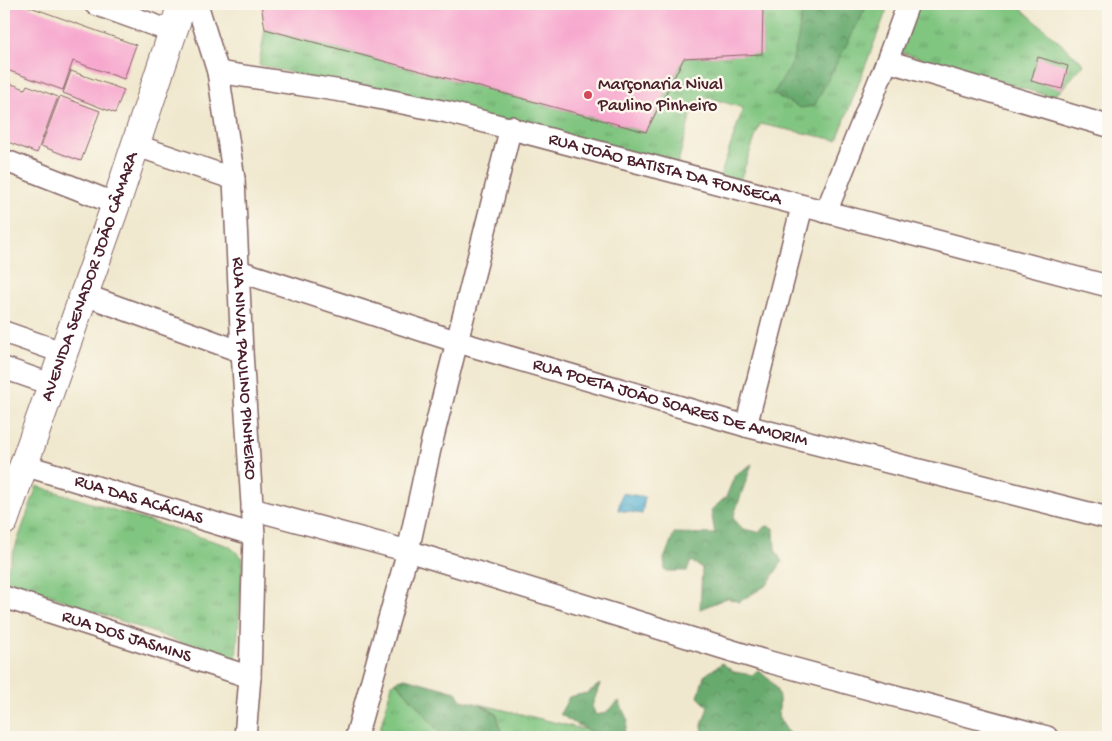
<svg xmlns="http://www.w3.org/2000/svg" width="1112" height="741" font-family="'Gochi Hand',sans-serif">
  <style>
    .grass { fill: url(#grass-tufts); stroke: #657256 }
    .forest { fill: url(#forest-crowns); stroke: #59644c }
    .water { fill: url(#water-waves); stroke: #4e687e }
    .building { fill: #f7a7ce }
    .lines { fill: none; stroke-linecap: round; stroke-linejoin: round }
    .minor-casing { stroke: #846564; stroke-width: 24 }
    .secondary-casing { stroke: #846564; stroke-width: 30 }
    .minor { stroke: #fff; stroke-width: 21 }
    .secondary { stroke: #fff; stroke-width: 28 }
    .poi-dot { fill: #d1495b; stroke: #fbf7ec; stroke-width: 2 }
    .labels { text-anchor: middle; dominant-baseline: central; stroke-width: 5; stroke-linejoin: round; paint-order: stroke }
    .poi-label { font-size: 18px; fill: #4a1f2b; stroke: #fbf7ec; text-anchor: start }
    .street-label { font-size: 18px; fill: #4a1f2b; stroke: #fbf7ec }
  </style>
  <defs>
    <pattern id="grass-tufts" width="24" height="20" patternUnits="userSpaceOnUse" patternTransform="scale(1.25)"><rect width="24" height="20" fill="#80c580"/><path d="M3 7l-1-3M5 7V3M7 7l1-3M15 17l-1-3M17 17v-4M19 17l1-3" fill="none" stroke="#6b9f69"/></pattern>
    <pattern id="forest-crowns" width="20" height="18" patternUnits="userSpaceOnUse" patternTransform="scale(1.25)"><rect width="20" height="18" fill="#68aa6e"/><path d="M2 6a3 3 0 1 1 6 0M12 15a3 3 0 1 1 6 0" fill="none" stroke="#588a5b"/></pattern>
    <pattern id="water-waves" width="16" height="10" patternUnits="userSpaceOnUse" patternTransform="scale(1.25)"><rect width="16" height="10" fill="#52b1d1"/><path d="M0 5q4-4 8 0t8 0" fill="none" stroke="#468faa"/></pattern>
  </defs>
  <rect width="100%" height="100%" fill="#fbf7ec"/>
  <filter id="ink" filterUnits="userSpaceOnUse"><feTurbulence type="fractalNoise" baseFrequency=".02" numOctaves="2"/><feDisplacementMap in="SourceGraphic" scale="10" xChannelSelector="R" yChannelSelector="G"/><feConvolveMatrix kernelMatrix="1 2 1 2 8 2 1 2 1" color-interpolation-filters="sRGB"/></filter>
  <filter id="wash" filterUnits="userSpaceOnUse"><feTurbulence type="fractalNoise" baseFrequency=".0096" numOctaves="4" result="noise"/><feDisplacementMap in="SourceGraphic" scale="20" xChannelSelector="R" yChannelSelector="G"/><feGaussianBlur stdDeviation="1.12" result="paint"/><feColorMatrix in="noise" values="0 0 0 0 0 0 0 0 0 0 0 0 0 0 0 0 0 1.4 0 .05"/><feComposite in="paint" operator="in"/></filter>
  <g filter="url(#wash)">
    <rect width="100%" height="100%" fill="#f0e8ce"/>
    <!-- grass -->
    <g class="grass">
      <polygon points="763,4 889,4 837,140 760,124 738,186 719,180 743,108 707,97 694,103 677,166 259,65 265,29 646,132 684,58 762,53"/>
      <polygon points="916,4 1016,4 1084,64 1059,92 1052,97 900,52"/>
      <polygon points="37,486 229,546 243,558 236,662 4,579"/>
      <polygon points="396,681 444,737 378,737 392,684"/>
      <polygon points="479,704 591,731 603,737 502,737 497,714"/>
    </g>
    <!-- forest -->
    <g class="forest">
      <polygon points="803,4 868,4 814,106 801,108 773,94 791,66 798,38"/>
      <polygon points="752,464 733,518 743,529 758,532 767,526 774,528 775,549 782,562 767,585 739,602 727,598 700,609 702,568 691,561 687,571 665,571 664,559 674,533 715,534 711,510 726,497 735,475"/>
      <path d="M 722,663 L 734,672 L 752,675 L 758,670 C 777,685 782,693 778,717 L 790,735 L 788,737 L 703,736 L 702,725 L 708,707 L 698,697 L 704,676 Z"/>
      <polygon points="405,678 456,692 461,700 479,704 497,714 502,737 444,737 396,681"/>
      <path d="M 600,684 L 592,706 L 596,715 L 605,713 L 619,701 L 628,721 L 623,737 C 599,737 580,728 560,714 L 569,697 L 587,693 Z"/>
    </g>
    <!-- water -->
    <polygon class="water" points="622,493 645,497 642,514 618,510"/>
    <g id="blocks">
      <!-- building -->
      <g class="building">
        <polygon points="4,4 22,4 136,45 124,79 73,61 63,90 4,69"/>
        <polygon points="261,4 763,4 762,54 684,58 646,132 265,29"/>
        <polygon points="1038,57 1068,66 1062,89 1031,81"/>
        <polygon points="71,71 124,90 115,113 63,93"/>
        <polygon points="4,81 25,89 27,85 58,97 37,153 5,141 7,136 4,135"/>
        <polygon points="60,96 100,111 81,161 41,146"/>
      </g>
    </g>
  </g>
  <g filter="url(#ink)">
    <use href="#blocks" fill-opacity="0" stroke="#846564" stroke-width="1"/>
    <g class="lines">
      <defs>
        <g id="minor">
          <polyline points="95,4 173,32"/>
          <path id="s1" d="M 197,4 L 218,72 L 234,179 L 242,352 L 254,535 L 250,677 L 245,737"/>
          <polyline points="887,61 1108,126"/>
          <path id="s2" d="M 218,72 L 348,92 L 447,112 L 1108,286"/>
          <polyline points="135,145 234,179"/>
          <polyline points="4,160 116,204"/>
          <polyline points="826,212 887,61 908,4"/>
          <path id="s3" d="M 239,271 L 458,342 L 746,426 L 1108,518"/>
          <polyline points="85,295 242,352"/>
          <polyline points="4,332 64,353"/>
          <polyline points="4,368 53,385"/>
          <polyline points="746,426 802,207"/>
          <path id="s4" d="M 24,465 L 254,535"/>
          <polyline points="252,509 408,551 762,660 1047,737"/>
          <path id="s5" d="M 4,597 L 250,677"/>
          <polyline points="356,737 408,551 430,449 511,127"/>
        </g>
        <g id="secondary">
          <path id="s6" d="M 4,521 L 116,204 L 182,4"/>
        </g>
      </defs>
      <!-- minor casing -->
      <use href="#minor" class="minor-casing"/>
      <!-- secondary casing -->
      <use href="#secondary" class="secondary-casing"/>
      <!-- minor -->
      <use href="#minor" class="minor"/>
      <!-- secondary -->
      <use href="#secondary" class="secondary"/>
    </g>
  </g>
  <!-- markers -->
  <circle class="poi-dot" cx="588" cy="95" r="5"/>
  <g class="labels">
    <!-- poi labels -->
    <g class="poi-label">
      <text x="598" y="85">Marçonaria Nival<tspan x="598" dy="21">Paulino Pinheiro</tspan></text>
    </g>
    <!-- street labels -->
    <g class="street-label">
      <text stroke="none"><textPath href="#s2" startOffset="458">RUA JOÃO BATISTA DA FONSECA</textPath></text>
      <text stroke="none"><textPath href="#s6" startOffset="259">AVENIDA SENADOR JOÃO CÂMARA</textPath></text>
      <text stroke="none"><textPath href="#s1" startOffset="369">RUA NIVAL PAULINO PINHEIRO</textPath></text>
      <text stroke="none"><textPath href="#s3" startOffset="451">RUA POETA JOÃO SOARES DE AMORIM</textPath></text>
      <text stroke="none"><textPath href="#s4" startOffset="120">RUA DAS ACÁCIAS</textPath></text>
      <text stroke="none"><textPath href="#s5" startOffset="129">RUA DOS JASMINS</textPath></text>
    </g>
  </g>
  <!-- margin -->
  <rect width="1112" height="741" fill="none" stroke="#fbf7ec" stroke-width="20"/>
</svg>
